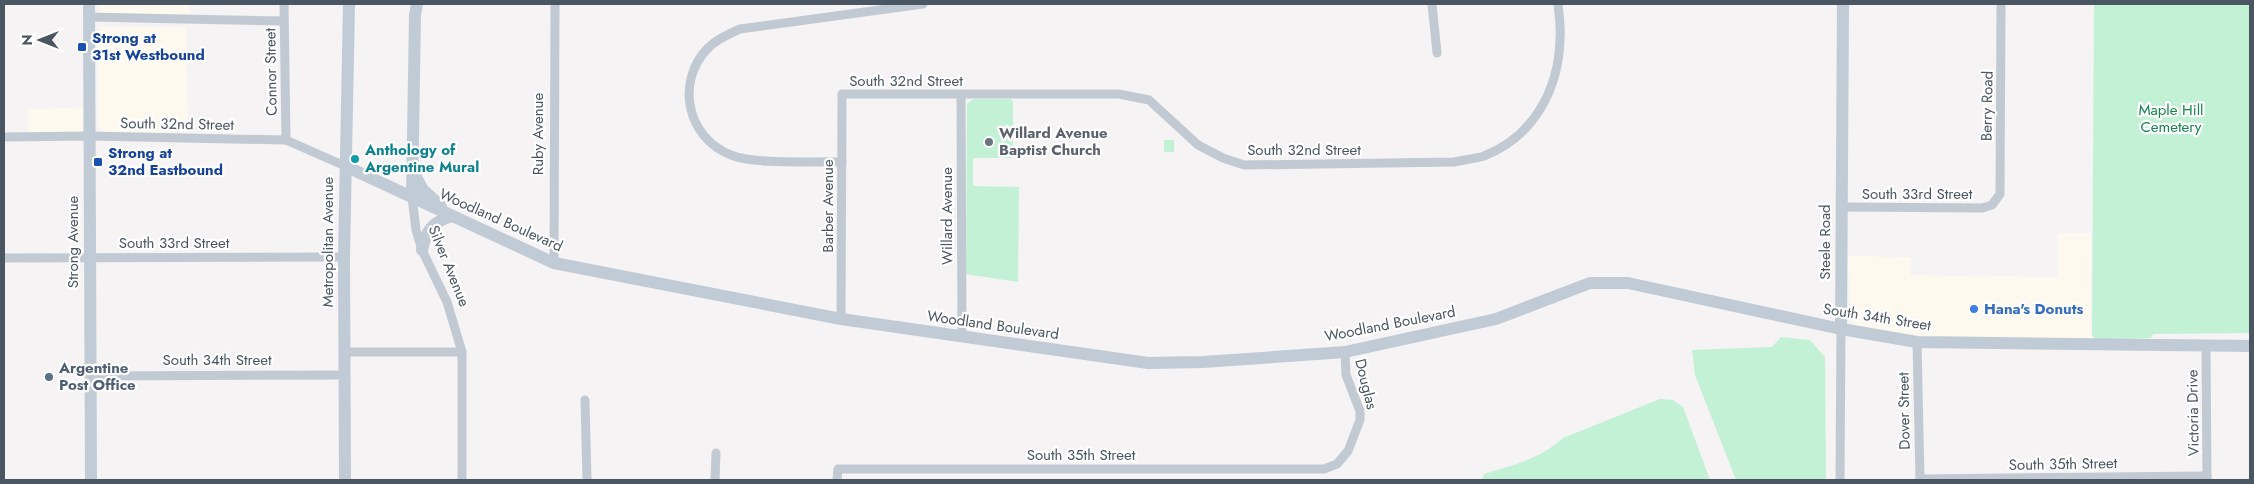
<svg xmlns="http://www.w3.org/2000/svg" width="2254" height="484" font-family="Jost,sans-serif">
  <style>
    .commercial { fill: #fdf9ef }
    .green { fill: #c3f1d5 }
    .lines { fill: none; stroke-linecap: round; stroke-linejoin: round }
    .street { stroke: #c1cad2; stroke-width: 9 }
    .secondary { stroke: #c1cbd6; stroke-width: 12 }
    .transit-dot { fill: #1a4fb4; stroke: #fff; stroke-width: 2 }
    .worship-dot { fill: #6b7280; stroke: #fff; stroke-width: 2 }
    .culture-dot { fill: #0f9aa8; stroke: #fff; stroke-width: 2 }
    .shop-dot { fill: #3f7fe0; stroke: #fff; stroke-width: 2 }
    .service-dot { fill: #5c6f8a; stroke: #fff; stroke-width: 2 }
    .labels { text-anchor: middle; dominant-baseline: central; stroke-width: 4.5; stroke-linejoin: round; paint-order: stroke }
    .transit-label { font-size: 15px; font-weight: bold; fill: #164399; stroke: #fff; text-anchor: start }
    .street-label { font-size: 15px; fill: #4a5661; stroke: #fff }
    .park-label { font-size: 15px; fill: #17864f; stroke: #fff }
    .worship-label { font-size: 15px; font-weight: bold; fill: #5b616d; stroke: #fff; text-anchor: start }
    .culture-label { font-size: 15px; font-weight: bold; fill: #0d838f; stroke: #fff; text-anchor: start }
    .shop-label { font-size: 15px; font-weight: bold; fill: #366cbe; stroke: #fff; text-anchor: start }
    .service-label { font-size: 15px; font-weight: bold; fill: #4e5e75; stroke: #fff; text-anchor: start }
  </style>
  <rect width="100%" height="100%" fill="#f5f3f3"/>
  <!-- commercial -->
  <g class="commercial">
    <polygon points="98,4 190,4 190,15 100,15"/>
    <polygon points="101,27 186,27 188,132 104,133 100,130 98,126 98,31"/>
    <polygon points="83,108 83,128 81,133 28,133 27,109"/>
    <polygon points="2058,233 2091,233 2091,342 1917,336 1855,325 1850,319 1848,256 1910,257 1910,275 2058,277"/>
  </g>
  <!-- green -->
  <g class="green">
    <polygon points="2094,4 2250,4 2250,333 2153,334 2151,338 2095,339 2092,335"/>
    <polygon points="973,99 1010,99 1013,101 1013,158 973,158 973,186 1019,187 1018,282 966,274 967,104"/>
    <rect x="1164" y="140" width="10" height="12"/>
    <polygon points="1781,337 1810,340 1825,357 1826,480 1736,480 1695,375 1692,350 1772,347"/>
    <path d="M 1660,399 L 1673,400 L 1683,407 L 1710,480 L 1482,480 L 1484,474 C 1513,465 1540,459 1563,438 Z"/>
  </g>
  <g class="lines">
    <!-- street -->
    <g class="street">
      <polyline points="284,4 286,140"/>
      <polyline points="1432,4 1437,53"/>
      <polyline points="89,17 284,21"/>
      <polyline points="961,95 962,337"/>
      <polyline points="4,137 89,136 286,140 345,166"/>
      <path d="M 842,162 C 814,161 755,165 731,155 C 687,138 675,82 708,48 C 717,39 729,34 740,29 L 923,4"/>
      <polyline points="412,197 416,230 422,250 447,302 462,352 462,480"/>
      <polyline points="1842,207 1982,208 1992,205 2000,194 2001,6"/>
      <polyline points="4,258 344,257"/>
      <polyline points="554,263 555,4"/>
      <path d="M 841,319 L 842,94 L 1119,94 L 1149,100 L 1198,145 L 1223,158 L 1244,165 L 1454,162 C 1463,160 1474,159 1484,156 C 1533,137 1559,90 1560,38 C 1561,27 1559,15 1558,4"/>
      <polyline points="1917,342 1920,480"/>
      <polyline points="2206,346 2207,480"/>
      <polyline points="343,352 462,352"/>
      <polyline points="91,376 344,375"/>
      <polyline points="585,400 587,480"/>
      <polyline points="1920,479 2207,476"/>
      <polyline points="715,480 716,453"/>
      <polyline points="837,480 838,469 1324,469 1337,464 1348,451 1360,420 1360,411 1346,375 1345,352"/>
      <polyline points="1840,480 1841,329"/>
    </g>
    <!-- secondary -->
    <g class="secondary">
      <polyline points="89,4 91,480"/>
      <polyline points="345,166 554,263 841,319 1148,363 1203,362 1345,352 1496,319 1590,283 1628,283 1841,329 1917,342 2250,346"/>
      <polyline points="413,172 423,190 441,206"/>
      <polyline points="412,197 415,15 417,4"/>
      <path d="M 422,250 C 426,231 432,222 452,216"/>
      <polyline points="1841,329 1843,4"/>
      <polyline points="345,480 344,257 349,4"/>
    </g>
  </g>
  <!-- markers -->
  <g class="transit-dot">
    <rect x="77" y="42" width="10" height="10" rx="2.5"/>
    <rect x="93" y="157" width="10" height="10" rx="2.5"/>
  </g>
  <circle class="worship-dot" cx="989" cy="142" r="5"/>
  <circle class="culture-dot" cx="355" cy="159" r="5"/>
  <circle class="shop-dot" cx="1974" cy="309" r="5"/>
  <circle class="service-dot" cx="49" cy="377" r="5"/>
  <g class="labels">
    <!-- transit labels -->
    <g class="transit-label">
      <text x="92" y="38">Strong at<tspan x="92" dy="17">31st Westbound</tspan></text>
      <text x="108" y="153">Strong at<tspan x="108" dy="17">32nd Eastbound</tspan></text>
    </g>
    <!-- street labels -->
    <g class="street-label">
      <text transform="translate(271 72) rotate(-91)">Connor Street</text>
      <text x="906" y="81">South 32nd Street</text>
      <text transform="translate(1987 106) rotate(-89)">Berry Road</text>
      <text transform="translate(177 124) rotate(1)">South 32nd Street</text>
      <text transform="translate(538 134) rotate(-90)">Ruby Avenue</text>
      <text x="1304" y="150">South 32nd Street</text>
      <text x="1917" y="194">South 33rd Street</text>
      <text transform="translate(828 206) rotate(-90)">Barber Avenue</text>
      <text transform="translate(947 216) rotate(-90)">Willard Avenue</text>
      <text transform="translate(501 220) rotate(24)">Woodland Boulevard</text>
      <text transform="translate(73 242) rotate(-90)">Strong Avenue</text>
      <text transform="translate(328 242) rotate(-90)">Metropolitan Avenue</text>
      <text transform="translate(1825 242) rotate(-90)">Steele Road</text>
      <text x="174" y="243">South 33rd Street</text>
      <text transform="translate(449 266) rotate(68)">Silver Avenue</text>
      <text transform="translate(1877 317) rotate(9)">South 34th Street</text>
      <text transform="translate(1390 324) rotate(-11)">Woodland Boulevard</text>
      <text transform="translate(993 325) rotate(8)">Woodland Boulevard</text>
      <text x="217" y="360">South 34th Street</text>
      <text transform="translate(1366 384) rotate(76)">Douglas</text>
      <text transform="translate(1904 411) rotate(-91)">Dover Street</text>
      <text transform="translate(2193 413) rotate(-91)">Victoria Drive</text>
      <text x="1081" y="455">South 35th Street</text>
      <text transform="translate(2063 464) rotate(-1)">South 35th Street</text>
    </g>
    <!-- park labels -->
    <g class="park-label">
      <text x="2171" y="110">Maple Hill<tspan x="2171" dy="17">Cemetery</tspan></text>
    </g>
    <!-- worship labels -->
    <g class="worship-label">
      <text x="999" y="133">Willard Avenue<tspan x="999" dy="17">Baptist Church</tspan></text>
    </g>
    <!-- culture labels -->
    <g class="culture-label">
      <text x="365" y="150">Anthology of<tspan x="365" dy="17">Argentine Mural</tspan></text>
    </g>
    <!-- shop labels -->
    <g class="shop-label">
      <text x="1984" y="309">Hana's Donuts</text>
    </g>
    <!-- service labels -->
    <g class="service-label">
      <text x="59" y="368">Argentine<tspan x="59" dy="17">Post Office</tspan></text>
    </g>
  </g>
  <!-- border -->
  <rect width="2254" height="484" fill="none" stroke="#4a5661" stroke-width="10"/>
  <!-- north arrow -->
  <g transform="translate(40 40) rotate(270)" stroke="#ffffff" stroke-width="4" paint-order="stroke">
  <path d="M0-4L9 19L0 12L-9 19Z" fill="#4a5661"/>
  <text y="-8" font-size="14" font-weight="bold" text-anchor="middle" fill="#4a5661">N</text>
  </g>
</svg>
